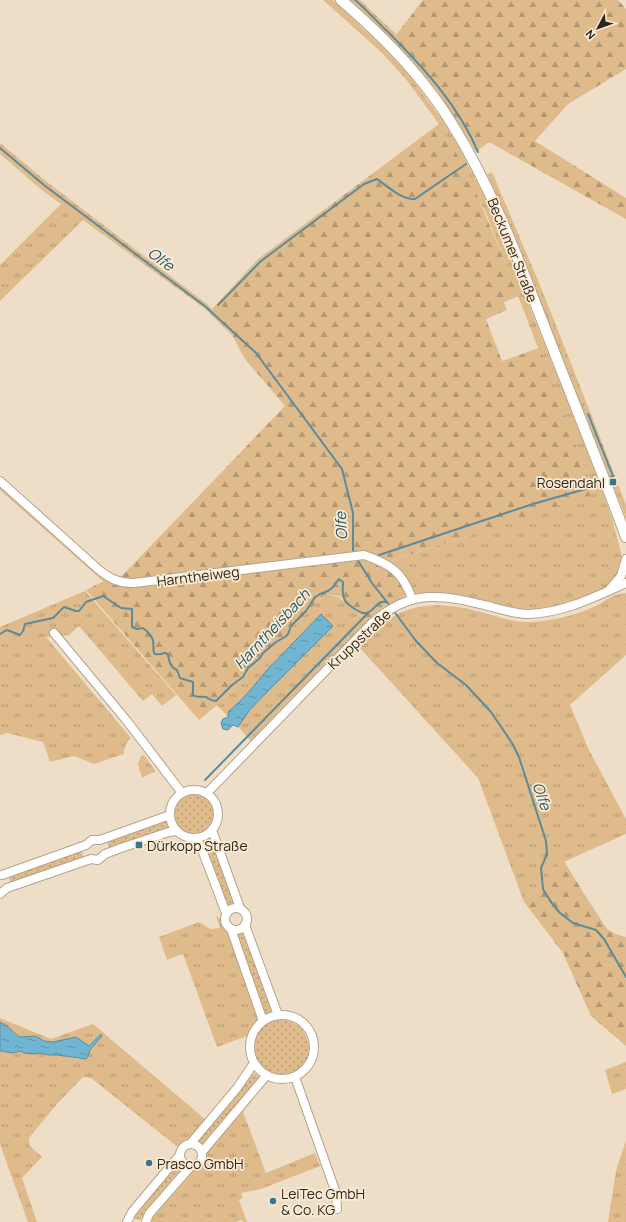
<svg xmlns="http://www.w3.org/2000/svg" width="626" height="1222" font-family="Manrope,sans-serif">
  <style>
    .grass { fill: url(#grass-tufts) }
    .forest { fill: url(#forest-firs) }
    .park { fill: url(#park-dots) }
    .water { fill: url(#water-ripples); stroke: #5c8b9c }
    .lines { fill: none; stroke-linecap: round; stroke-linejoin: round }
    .stream { stroke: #5c8b9c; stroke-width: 2 }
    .minor-casing { stroke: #b4a48e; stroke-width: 10 }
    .major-casing { stroke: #b4a48e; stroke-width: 12 }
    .minor { stroke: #fff; stroke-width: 8 }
    .major { stroke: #fff; stroke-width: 10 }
    .poi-dot { fill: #39758c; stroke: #fdebd4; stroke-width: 1.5 }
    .labels { text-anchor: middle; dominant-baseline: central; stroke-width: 3.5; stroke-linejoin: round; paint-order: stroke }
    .street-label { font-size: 14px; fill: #2c261d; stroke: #fdebd4 }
    .poi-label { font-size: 14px; fill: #2c261d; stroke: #fdebd4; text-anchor: start }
    .water-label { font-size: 15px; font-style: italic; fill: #20586d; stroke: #fdebd4 }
  </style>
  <defs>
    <pattern id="grass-tufts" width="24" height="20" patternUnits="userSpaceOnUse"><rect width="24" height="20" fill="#dfbb8b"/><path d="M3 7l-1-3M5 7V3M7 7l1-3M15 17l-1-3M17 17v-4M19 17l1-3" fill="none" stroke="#b59871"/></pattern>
    <pattern id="forest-firs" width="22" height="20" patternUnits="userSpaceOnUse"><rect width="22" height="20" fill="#dfbb8b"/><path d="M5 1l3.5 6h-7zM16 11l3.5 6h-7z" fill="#b59871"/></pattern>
    <pattern id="park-dots" width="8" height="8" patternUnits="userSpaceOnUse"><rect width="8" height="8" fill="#dfbb8b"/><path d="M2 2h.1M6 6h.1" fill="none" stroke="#b59871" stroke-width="1.8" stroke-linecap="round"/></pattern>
    <pattern id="water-ripples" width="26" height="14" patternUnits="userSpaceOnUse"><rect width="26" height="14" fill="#70b6d3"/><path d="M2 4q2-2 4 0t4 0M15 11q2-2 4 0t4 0" fill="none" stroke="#5c94ab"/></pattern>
  </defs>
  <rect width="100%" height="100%" fill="#efdec7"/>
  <!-- grass -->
  <g class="grass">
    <polygon points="323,0 333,0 385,49 409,75 443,121 459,147 477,182 491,210 594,468 612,518 622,557 620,569 615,580 607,586 591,595 550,608 527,610 456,595 420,594 415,593 411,589 389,562 594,493 486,213 439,124 405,78 381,52"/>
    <polygon points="350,0 360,0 396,34 392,40"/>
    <polygon points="0,143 47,182 207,304 212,309 232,335 204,308 83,220 0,301 0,265 61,204 43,191 0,154"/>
    <polygon points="492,172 542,290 600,437 626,505 626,518 520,250 487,174"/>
    <polygon points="0,484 108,579 104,582 0,490"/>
    <path d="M 85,591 L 176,695 L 162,706 L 152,694 L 143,701 L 79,626 L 69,635 L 46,637 L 131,738 C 126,743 124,747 124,754 L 94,764 L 74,756 L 50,762 L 43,742 L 7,733 L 0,735 L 0,627 Z"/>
    <path d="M 626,593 L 626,655 L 570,705 L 589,750 L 626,819 L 626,834 L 559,864 L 524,902 L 478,778 L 360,648 C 368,639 377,630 386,622 C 411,601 447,603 477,611 C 493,615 511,622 527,622 C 551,622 577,615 598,605 C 602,603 605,600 609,598 C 614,595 620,594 626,593 Z"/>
    <path d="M 324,595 L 339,597 L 368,622 L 251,741 L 238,727 L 239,723 L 267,692 L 333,626 L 320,614 C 303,633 285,651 267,670 C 255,684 244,699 229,711 L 228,717 L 217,705 Z"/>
    <polygon points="144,755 156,772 149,774 142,778 138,764 141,756"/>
    <polygon points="216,916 222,920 223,924 228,930 258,1016 257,1020 247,1036 217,1047 183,954 167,960 159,937 199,922 210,929 220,928"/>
    <polygon points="0,1018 51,1039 93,1024 206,1120 189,1142 182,1145 179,1148 91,1078 83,1077 57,1104 29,1138 29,1145 42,1157 22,1178 37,1222 28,1222 0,1144 0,1051 12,1053 21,1051 34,1054 40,1053 48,1055 58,1055 80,1059 88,1057 90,1050 102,1036 101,1034 89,1046 63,1040 53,1042 44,1041 35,1036 21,1037 0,1022"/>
    <polygon points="626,1062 626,1089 612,1094 605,1070"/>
    <path d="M 242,1109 L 266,1173 L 315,1153 L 320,1166 L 261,1189 L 241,1193 L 243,1198 L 239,1200 L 247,1222 L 243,1222 L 242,1220 L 236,1222 L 150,1222 L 153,1213 L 194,1167 C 201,1165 203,1162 204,1155 Z"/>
    <polygon points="626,1140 626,1222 608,1222 616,1171"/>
  </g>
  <!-- forest -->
  <g class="forest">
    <polygon points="423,0 618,0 626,9 626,69 568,104 535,141 626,198 626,219 489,142 476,152 439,94 417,67 392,40"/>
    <polygon points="439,124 454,149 473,185 519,296 504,302 507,310 486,319 502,361 539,348 594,494 388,562 407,591 403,598 382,608 368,622 340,596 324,595 217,705 199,720 86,590 108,579 118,580 285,406 245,359 232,335 212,309 258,259"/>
    <polygon points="564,861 583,892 607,929 618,935 626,937 626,1046 591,1016 563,953 524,902 559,864"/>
  </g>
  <!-- park -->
  <g class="park">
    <circle cx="194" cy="814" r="20"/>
    <polygon points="167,819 171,828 110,849 106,841"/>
    <polygon points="210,835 235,904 226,907 202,840"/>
    <polygon points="81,850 84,858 11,884 8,875"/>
    <polygon points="243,930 273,1014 265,1017 235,933"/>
    <circle cx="281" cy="1048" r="28"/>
    <polygon points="254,1073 262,1079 202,1147 195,1142"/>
    <polygon points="178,1162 185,1168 140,1220 131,1218"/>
  </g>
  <!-- water -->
  <g class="water">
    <path d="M 321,614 L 333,626 L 267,692 L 249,711 L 238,727 L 233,725 L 228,730 L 223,729 L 221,723 L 223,719 L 228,717 L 229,711 C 244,699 255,684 267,670 C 285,651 303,633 321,614 Z"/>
    <polygon points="0,1022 8,1027 19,1037 35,1036 44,1041 53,1042 76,1037 89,1046 101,1034 102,1036 90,1050 88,1057 86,1059 58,1055 48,1055 40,1053 34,1054 24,1053 21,1051 12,1053 1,1051 0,1051"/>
  </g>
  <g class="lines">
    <!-- stream -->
    <g class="stream">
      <path d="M 355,0 C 367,10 377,22 388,32 C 423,67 459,106 478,152"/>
      <polyline points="0,148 44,185 206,307 256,353 342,469 353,513 353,550 355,553"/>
      <path d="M 218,305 L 261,261 L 364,184 L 377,179 C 387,186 402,200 415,199 L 466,164"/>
      <polyline points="588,414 613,476 611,477"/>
      <polyline points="379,555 533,504 589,488"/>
      <polyline points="357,559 372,583 390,606"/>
      <polyline points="393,610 416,641 437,663 466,685 491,712 512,743 519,757 546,841 547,854 541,868 543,889 551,902 560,913 573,923 596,930 604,939 626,977"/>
      <path d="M 0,634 L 7,630 L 20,635 L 23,631 L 25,624 L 53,618 L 64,607 L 76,611 L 79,611 L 86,602 L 103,596 L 121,608 L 132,609 L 132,627 L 137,629 L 143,628 C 146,630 152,636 153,640 C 155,652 149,657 165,653 L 168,654 C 169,661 170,667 177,670 L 180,678 L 193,682 L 193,695 C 197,698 201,696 206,697 C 210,699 211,701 216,701 L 232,685 L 243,677 L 248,668 L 260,658 L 263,653 L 276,642 L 285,637 L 288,634 L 291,626 L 306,611 L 315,597 L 320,594 L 328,591 L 333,587 L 339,579 L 343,582 C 343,587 342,594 344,598 C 345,604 362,615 367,613 C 375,610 377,600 386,602"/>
      <polyline points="205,780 368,613"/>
    </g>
    <defs>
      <g id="minor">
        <path d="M 0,481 L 98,569 C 110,579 119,583 134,583 L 364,555 C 390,564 403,572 412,599"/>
        <polyline points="609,590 621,576 626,559"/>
        <polyline points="54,633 127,721 182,793"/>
        <circle cx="194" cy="814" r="24"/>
        <path d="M 207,793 L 372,623 C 413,587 443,595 492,607 C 503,610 516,614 528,614 C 563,613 595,597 626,583"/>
        <polyline points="212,830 240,908"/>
        <polyline points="196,838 201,847 226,913"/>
        <polyline points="2,875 86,845 92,840 100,840 170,815"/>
        <polyline points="0,894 7,888 91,859 98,860 105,854 121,848 169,832 177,831"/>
        <circle cx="236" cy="919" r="11"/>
        <polyline points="245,925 278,1015"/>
        <polyline points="231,929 263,1021"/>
        <circle cx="282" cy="1047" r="32"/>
        <polyline points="295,1077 336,1193 337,1209"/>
        <polyline points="191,1143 237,1088 254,1063"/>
        <circle cx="191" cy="1155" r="11"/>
        <polyline points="202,1152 266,1076"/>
        <polyline points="127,1222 132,1212 179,1156"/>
        <polyline points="146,1222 149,1214 191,1166"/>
      </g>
      <path id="major" d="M 341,0 C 383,36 423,76 452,124 C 494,191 521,267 550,341 C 575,406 602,471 626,537"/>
    </defs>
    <!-- minor casing -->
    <use href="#minor" class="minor-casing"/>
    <!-- major casing -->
    <use href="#major" class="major-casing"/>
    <!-- minor -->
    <use href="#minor" class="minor"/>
    <!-- major -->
    <use href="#major" class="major"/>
  </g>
  <!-- markers -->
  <g class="poi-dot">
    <rect x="609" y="478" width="8" height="8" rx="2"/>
    <rect x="135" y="841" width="8" height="8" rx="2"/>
    <circle cx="149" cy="1163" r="4"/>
    <circle cx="273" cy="1201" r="4"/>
  </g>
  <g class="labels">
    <!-- street labels -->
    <g class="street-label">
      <text transform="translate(513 250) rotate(68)">Beckumer Straße</text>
      <text transform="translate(198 576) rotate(-7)">Harntheiweg</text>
      <text transform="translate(359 639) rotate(-43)">Kruppstraße</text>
    </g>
    <!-- poi labels -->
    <g class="poi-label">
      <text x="605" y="482" text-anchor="end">Rosendahl</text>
      <text x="147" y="845">Dürkopp Straße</text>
      <text x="157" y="1163">Prasco GmbH</text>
      <text x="281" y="1193">LeiTec GmbH<tspan x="281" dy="16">&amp; Co. KG</tspan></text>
    </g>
    <!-- water labels -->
    <g class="water-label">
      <text transform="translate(161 259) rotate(37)">Olfe</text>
      <text transform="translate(341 526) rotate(-93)">Olfe</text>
      <text transform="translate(272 629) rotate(-47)">Harntheisbach</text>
      <text transform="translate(542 796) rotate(71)">Olfe</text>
    </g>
  </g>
  <!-- north arrow -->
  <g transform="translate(598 28) rotate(229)" stroke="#fdebd4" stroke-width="3" paint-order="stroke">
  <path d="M0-3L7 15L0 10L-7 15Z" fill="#2c261d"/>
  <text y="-6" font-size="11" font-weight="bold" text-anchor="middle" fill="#2c261d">N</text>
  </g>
</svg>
